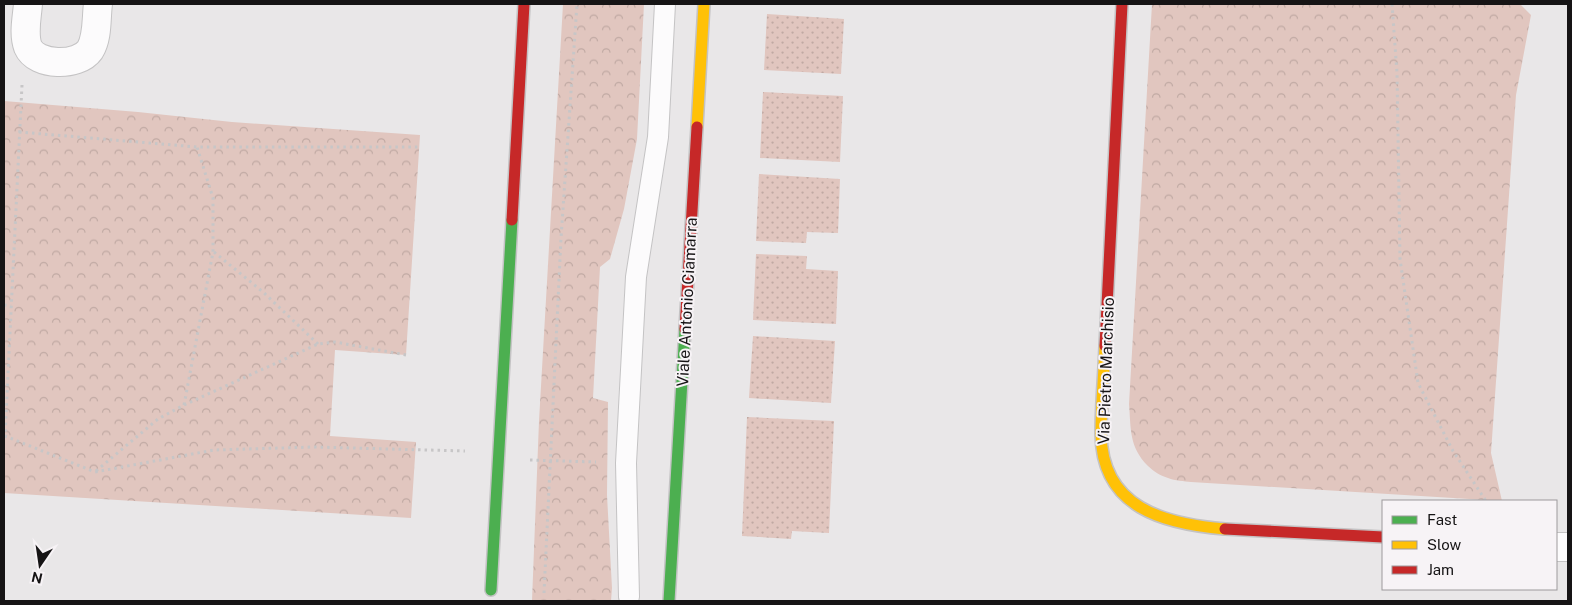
<svg xmlns="http://www.w3.org/2000/svg" width="1572" height="605" font-family="'Public Sans',sans-serif">
  <style>
    .grass { fill: url(#grass-dots) }
    .park { fill: url(#park-crowns) }
    .lines { fill: none; stroke-linecap: round; stroke-linejoin: round }
    .lane-casing { stroke: #c4c3c4; stroke-width: 22 }
    .street-casing { stroke: #c4c3c4; stroke-width: 30 }
    .fast-casing { stroke: #c4c3c4; stroke-width: 14 }
    .slow-casing { stroke: #c4c3c4; stroke-width: 14 }
    .jam-casing { stroke: #c4c3c4; stroke-width: 14 }
    .path { stroke: #c7c6c7; stroke-width: 3; stroke-dasharray: 2.5 4; stroke-linecap: butt }
    .lane { stroke: #fcfbfc; stroke-width: 20 }
    .street { stroke: #fcfbfc; stroke-width: 28 }
    .fast { stroke: #4caf50; stroke-width: 11 }
    .slow { stroke: #ffc107; stroke-width: 11 }
    .jam { stroke: #c62828; stroke-width: 11 }
    .labels { text-anchor: middle; dominant-baseline: central; stroke-width: 4; stroke-linejoin: round; paint-order: stroke }
    .street-label { font-size: 16px; fill: #161415; stroke: #f7f3f6 }
  </style>
  <defs>
    <pattern id="grass-dots" width="8" height="8" patternUnits="userSpaceOnUse" patternTransform="scale(1.25)"><rect width="8" height="8" fill="#e1c6bf"/><path d="M2 2h.1M6 6h.1" fill="none" stroke="#c0a9a3" stroke-width="1.8" stroke-linecap="round"/></pattern>
    <pattern id="park-crowns" width="20" height="18" patternUnits="userSpaceOnUse" patternTransform="scale(1.25)"><rect width="20" height="18" fill="#e1c6bf"/><path d="M2 6a3 3 0 1 1 6 0M12 15a3 3 0 1 1 6 0" fill="none" stroke="#c0a9a3"/></pattern>
  </defs>
  <rect width="100%" height="100%" fill="#e9e7e8"/>
  <!-- grass -->
  <g class="grass">
    <polygon points="767,14 844,19 841,74 764,70"/>
    <polygon points="763,92 843,96 840,162 760,158"/>
    <polygon points="759,174 840,179 838,233 807,232 806,243 756,241"/>
    <polygon points="756,254 807,256 806,269 838,271 836,324 753,320"/>
    <polygon points="753,336 835,341 831,403 749,398"/>
    <polygon points="747,417 834,421 829,533 792,531 791,539 742,536"/>
  </g>
  <!-- park -->
  <g class="park">
    <polygon points="563,4 644,4 637,139 624,209 610,259 600,267 593,398 608,402 607,495 612,588 611,601 532,601 539,421"/>
    <path d="M 1152,4 L 1520,4 L 1531,15 L 1516,95 L 1491,453 L 1502,501 L 1191,482 C 1184,481 1175,481 1168,478 C 1161,476 1153,471 1148,466 C 1129,447 1131,429 1129,404 Z"/>
    <polygon points="4,101 138,112 232,122 420,135 406,355 335,350 330,436 416,442 411,518 4,493"/>
  </g>
  <g class="lines">
    <defs>
      <polyline id="lane" points="629,597 626,463 636,277 658,137 665,4"/>
      <g id="street">
        <path d="M 28,4 C 27,17 23,34 28,47 C 36,66 78,67 90,50 C 98,37 96,18 98,4"/>
        <polyline points="1556,547 1568,547"/>
      </g>
      <g id="fast">
        <polyline points="491,590 512,220"/>
        <polyline points="669,601 685,329"/>
      </g>
      <g id="slow">
        <polyline points="697,127 704,4"/>
        <path d="M 1105,346 C 1104,375 1101,405 1101,434 C 1102,508 1164,524 1225,529"/>
      </g>
      <g id="jam">
        <polyline points="512,220 524,4"/>
        <polyline points="685,329 697,127"/>
        <polyline points="1105,346 1122,4"/>
        <polyline points="1225,529 1383,537"/>
      </g>
    </defs>
    <!-- lane casing -->
    <use href="#lane" class="lane-casing"/>
    <!-- street casing -->
    <use href="#street" class="street-casing"/>
    <!-- fast casing -->
    <use href="#fast" class="fast-casing"/>
    <!-- slow casing -->
    <use href="#slow" class="slow-casing"/>
    <!-- jam casing -->
    <use href="#jam" class="jam-casing"/>
    <!-- path -->
    <g class="path">
      <polyline points="1392,4 1397,73 1400,259 1418,383 1453,451 1486,501"/>
      <polyline points="22,85 5,436 95,472 214,450 314,447 465,451"/>
      <polyline points="19,132 197,147 419,147"/>
      <polyline points="214,252 263,292 318,344"/>
      <polyline points="4,305 11,306"/>
      <polyline points="184,405 213,252 213,198 197,147"/>
      <polyline points="530,460 596,462"/>
      <polyline points="96,471 158,419 184,405 318,344 335,342 406,355"/>
      <polyline points="544,593 561,238 577,4"/>
    </g>
    <!-- lane -->
    <use href="#lane" class="lane"/>
    <!-- street -->
    <use href="#street" class="street"/>
    <!-- fast -->
    <use href="#fast" class="fast"/>
    <!-- slow -->
    <use href="#slow" class="slow"/>
    <!-- jam -->
    <use href="#jam" class="jam"/>
  </g>
  <g class="labels">
    <!-- street labels -->
    <g class="street-label">
      <text transform="translate(687 302) rotate(-87)">Viale Antonio Ciamarra</text>
      <text transform="translate(1106 371) rotate(-88)">Via Pietro Marchisio</text>
    </g>
  </g>
  <!-- border -->
  <rect width="1572" height="605" fill="none" stroke="#161415" stroke-width="10"/>
  <!-- legend -->
  <rect x="1382" y="500" width="175" height="90" fill="#f7f3f6" stroke="#9d9a9c"/>
  <rect x="1392" y="516" width="25" height="8" fill="#4caf50" stroke="#9d9a9c"/>
  <text x="1427" y="525" font-size="15" fill="#161415">Fast</text>
  <rect x="1392" y="541" width="25" height="8" fill="#ffc107" stroke="#9d9a9c"/>
  <text x="1427" y="550" font-size="15" fill="#161415">Slow</text>
  <rect x="1392" y="566" width="25" height="8" fill="#c62828" stroke="#9d9a9c"/>
  <text x="1427" y="575" font-size="15" fill="#161415">Jam</text>
  <!-- north arrow -->
  <g transform="translate(40 565) rotate(193)" stroke="#f7f3f6" stroke-width="4" paint-order="stroke">
  <path d="M0-4L9 19L0 12L-9 19Z" fill="#161415"/>
  <text y="-8" font-size="14" font-weight="bold" text-anchor="middle" fill="#161415">N</text>
  </g>
</svg>
